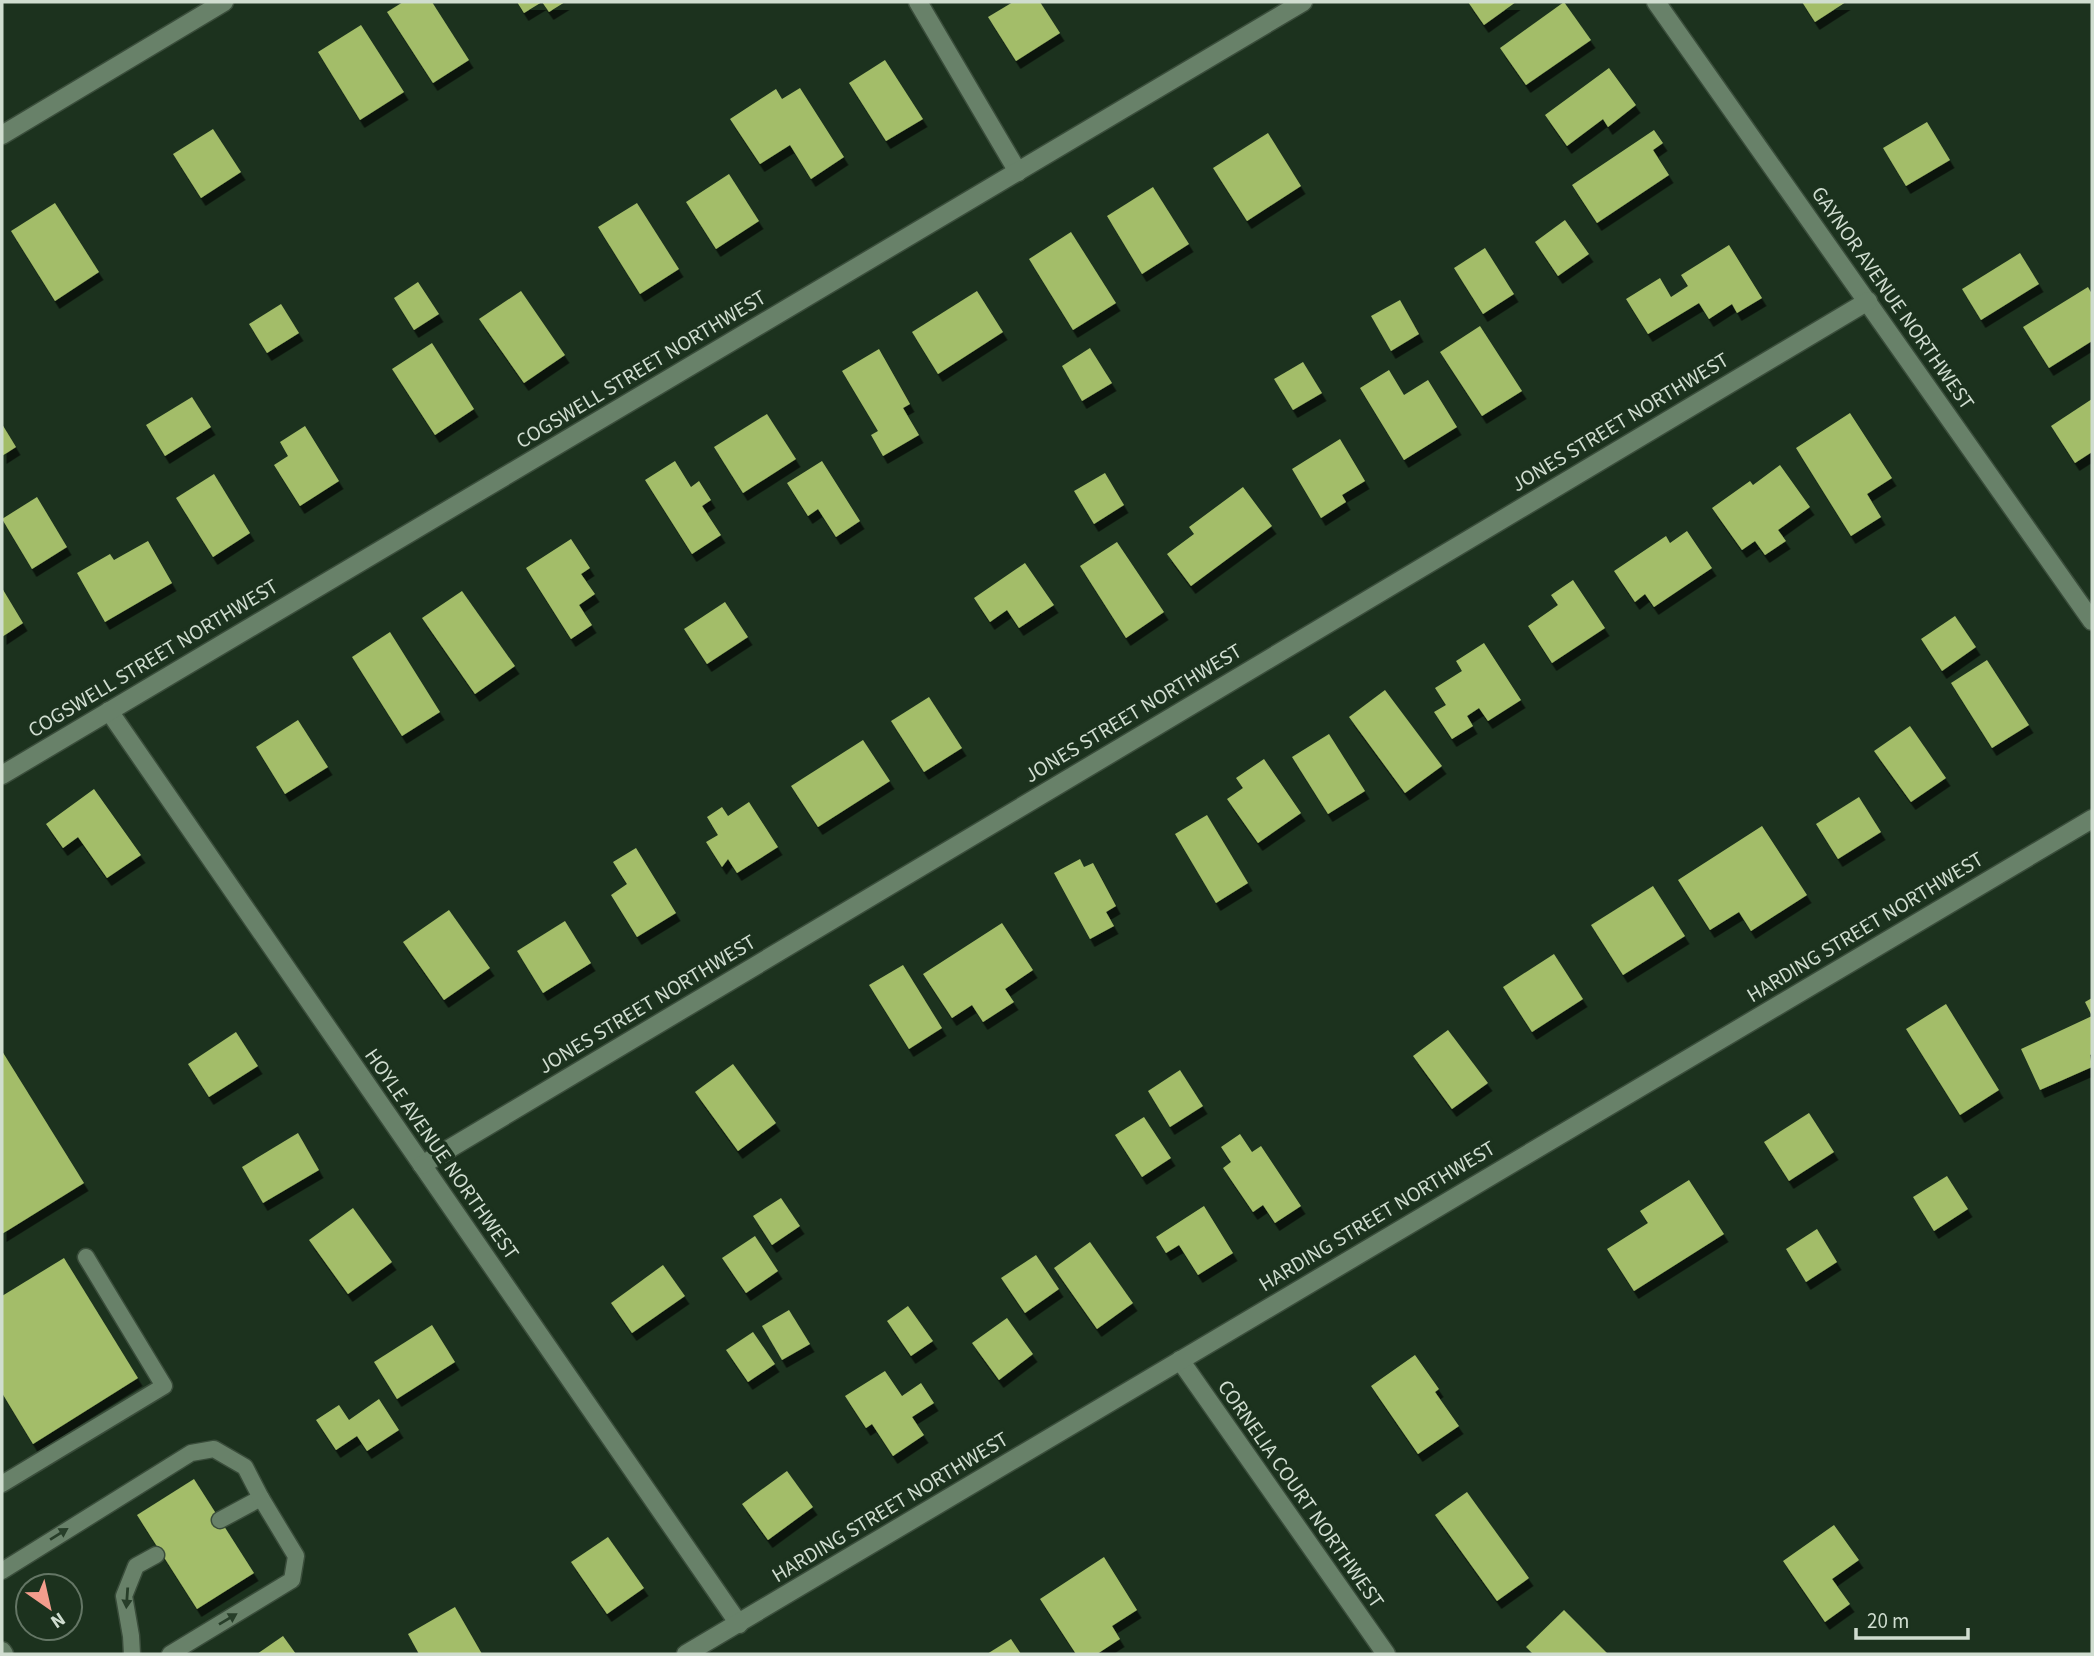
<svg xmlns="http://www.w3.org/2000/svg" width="2094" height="1656" font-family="'Source Sans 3',sans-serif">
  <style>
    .building { fill: #a3bd69; filter: url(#shadow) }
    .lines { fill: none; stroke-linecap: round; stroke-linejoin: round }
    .lane-casing { stroke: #3a4d3b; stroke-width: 19 }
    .street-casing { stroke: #3a4d3b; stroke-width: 21 }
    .secondary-casing { stroke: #3a4d3b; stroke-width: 21 }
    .lane { stroke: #688169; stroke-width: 16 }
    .street { stroke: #688169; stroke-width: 18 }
    .secondary { stroke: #688169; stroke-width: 18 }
    .oneway { fill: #273e29 }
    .labels { text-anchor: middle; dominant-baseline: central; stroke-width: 7; stroke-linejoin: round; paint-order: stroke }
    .street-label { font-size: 21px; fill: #d0ddd0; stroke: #1c321e }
  </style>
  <defs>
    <filter id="shadow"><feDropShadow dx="4.5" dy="8" stdDeviation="0" flood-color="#0009"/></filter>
  </defs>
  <rect width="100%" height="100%" fill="#1c321e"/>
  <!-- building -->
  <g class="building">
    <polygon points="403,2 432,2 469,60 433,83 387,12"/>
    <polygon points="517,2 565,2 549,12 542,2 524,13"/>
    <polygon points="1013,2 1040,2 1060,33 1016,61 988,17"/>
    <polygon points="1468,2 1516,2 1484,25"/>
    <polygon points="1564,2 1591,40 1526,85 1500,48"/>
    <polygon points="1802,2 1846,2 1815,22"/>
    <polygon points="361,25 404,92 360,120 318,52"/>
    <polygon points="885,60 923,119 886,141 849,83"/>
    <polygon points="1609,68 1636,105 1608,127 1603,119 1567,146 1545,115"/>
    <polygon points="800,88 844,157 811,179 790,145 760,164 730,119 776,89 782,99"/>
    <polygon points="1927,122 1950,160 1906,186 1883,148"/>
    <polygon points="213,129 241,172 201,198 173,154"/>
    <polygon points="1654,130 1663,143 1653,150 1669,175 1597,223 1572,185"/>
    <polygon points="1268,133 1301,186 1247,221 1213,168"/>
    <polygon points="729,174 759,221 716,249 686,202"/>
    <polygon points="1153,187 1189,244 1142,274 1107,216"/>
    <polygon points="55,203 99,272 55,301 11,231"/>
    <polygon points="637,203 679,269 640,294 598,227"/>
    <polygon points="1565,220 1589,254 1558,276 1535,242"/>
    <polygon points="1071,232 1116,303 1073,330 1029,259"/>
    <polygon points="1729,245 1762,298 1737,313 1732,304 1709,319 1699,303 1648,334 1626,299 1660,278 1671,297 1688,286 1681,275"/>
    <polygon points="1485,248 1514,294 1483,314 1454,268"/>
    <polygon points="2020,253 2039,284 1981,320 1962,289"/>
    <polygon points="418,282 439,314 414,330 394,298"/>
    <polygon points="2088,287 2092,294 2092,341 2049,368 2023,327"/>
    <polygon points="521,291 565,355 524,383 479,319"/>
    <polygon points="977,291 1003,332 938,374 912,332"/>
    <polygon points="1400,300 1419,334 1391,351 1371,316"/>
    <polygon points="281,304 299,333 267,353 249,324"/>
    <polygon points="1480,326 1522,391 1482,416 1440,352"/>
    <polygon points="432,343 474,409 435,435 392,369"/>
    <polygon points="1090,348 1112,383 1082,401 1062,366"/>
    <polygon points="879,349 910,404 903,408 919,435 883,456 871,435 878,431 842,371"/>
    <polygon points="1303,362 1322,393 1293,410 1274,379"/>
    <polygon points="1389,370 1404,395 1428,380 1457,427 1404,460 1360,388"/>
    <polygon points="192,397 211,427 165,456 146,425"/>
    <polygon points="2092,399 2092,452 2075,463 2051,426"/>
    <polygon points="1850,413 1892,478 1867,494 1881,517 1851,536 1796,448"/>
    <polygon points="767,414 796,459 743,493 714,447"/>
    <polygon points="2,424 16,447 2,456"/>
    <polygon points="305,426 339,481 300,506 274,465 288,456 280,442"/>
    <polygon points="1340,439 1365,481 1342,495 1346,502 1321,518 1292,469"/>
    <polygon points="675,461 691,487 699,481 711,500 702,506 721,535 692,554 645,480"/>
    <polygon points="822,461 860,521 836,537 818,509 808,516 787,483"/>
    <polygon points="1780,465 1810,507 1778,530 1786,541 1765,555 1755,541 1742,550 1712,508 1750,481 1753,485"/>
    <polygon points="1105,473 1124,505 1094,524 1074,491"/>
    <polygon points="214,474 250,533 213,557 176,498"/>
    <polygon points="1243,487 1272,526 1191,586 1167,554 1194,534 1189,527"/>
    <polygon points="37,497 67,547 32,569 2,519"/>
    <polygon points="1687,531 1712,568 1654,607 1645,594 1635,602 1614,571 1666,536 1670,543"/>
    <polygon points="571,539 590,568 581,574 595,594 579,605 592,625 571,639 526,568"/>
    <polygon points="148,541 172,583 105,622 77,573 110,554 114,560"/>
    <polygon points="1117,542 1164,612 1126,638 1080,566"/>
    <polygon points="1025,563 1054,605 1019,628 1007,610 990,622 974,598"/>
    <polygon points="1573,580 1605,628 1552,663 1528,626 1558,605 1551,595"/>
    <polygon points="2,588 23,623 2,637"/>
    <polygon points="462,591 515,666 475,694 422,618"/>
    <polygon points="725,602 748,637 707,664 684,629"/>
    <polygon points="1955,616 1976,647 1942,671 1921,639"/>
    <polygon points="390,632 440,712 402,736 352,657"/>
    <polygon points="1484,643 1521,700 1488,721 1479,708 1467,716 1473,726 1452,739 1434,712 1446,705 1435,688 1462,671 1456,661"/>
    <polygon points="1987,660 2029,725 1992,748 1951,683"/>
    <polygon points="1385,690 1442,766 1405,793 1349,717"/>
    <polygon points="929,697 962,748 924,772 891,721"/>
    <polygon points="298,720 328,767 285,794 256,747"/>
    <polygon points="1910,726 1946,778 1911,802 1874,751"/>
    <polygon points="1329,734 1365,791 1328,814 1292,757"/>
    <polygon points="863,740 890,781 818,827 791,786"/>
    <polygon points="1264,759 1301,813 1258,843 1227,799 1243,788 1236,778"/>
    <polygon points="94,789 141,855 107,878 78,837 63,848 46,824"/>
    <polygon points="1859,797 1881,832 1838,859 1816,824"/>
    <polygon points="749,802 778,847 737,873 728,859 722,867 706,842 718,835 707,817 722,807 728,816"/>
    <polygon points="1207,815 1248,883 1216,903 1175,834"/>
    <polygon points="1762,826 1807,895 1751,931 1739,912 1710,930 1678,880"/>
    <polygon points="636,848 676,913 637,937 611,895 627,884 613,862"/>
    <polygon points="1080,859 1084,867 1093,863 1116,906 1106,912 1114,926 1090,939 1054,873"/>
    <polygon points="1653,886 1685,936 1623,975 1591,925"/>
    <polygon points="449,910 490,968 444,1000 403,942"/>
    <polygon points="565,921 591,963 543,993 517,951"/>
    <polygon points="1002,923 1033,970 1005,989 1014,1002 983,1022 972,1005 952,1018 923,974"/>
    <polygon points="1554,954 1583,999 1532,1032 1503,987"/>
    <polygon points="903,965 942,1028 909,1049 869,985"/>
    <polygon points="2092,998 2092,1054 2090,1055 2092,1067 2040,1090 2021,1049 2092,1016 2085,1002"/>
    <polygon points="1946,1004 1999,1090 1960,1115 1906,1029"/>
    <polygon points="1448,1030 1488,1083 1452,1109 1413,1056"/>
    <polygon points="236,1032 258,1066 209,1097 188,1064"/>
    <polygon points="2,1051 84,1183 2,1234"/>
    <polygon points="733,1064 776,1123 738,1151 695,1092"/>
    <polygon points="1180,1070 1203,1106 1170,1127 1148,1091"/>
    <polygon points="1809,1113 1834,1152 1789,1181 1764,1142"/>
    <polygon points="1144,1117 1171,1158 1142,1177 1115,1135"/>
    <polygon points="298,1133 319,1170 263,1203 242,1167"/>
    <polygon points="1240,1134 1252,1152 1261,1146 1301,1206 1275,1223 1263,1205 1253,1212 1223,1168 1231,1162 1221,1147"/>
    <polygon points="1947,1176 1968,1209 1934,1231 1913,1197"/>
    <polygon points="1689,1180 1724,1234 1634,1291 1607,1249 1648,1223 1640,1211"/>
    <polygon points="781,1198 800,1226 772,1245 753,1216"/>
    <polygon points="1204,1206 1233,1253 1198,1275 1179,1245 1166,1253 1156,1237"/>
    <polygon points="353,1208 392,1262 348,1294 309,1240"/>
    <polygon points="1817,1229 1837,1262 1806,1282 1786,1249"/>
    <polygon points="755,1236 778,1271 746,1293 722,1258"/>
    <polygon points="1090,1242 1133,1303 1097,1329 1054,1268"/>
    <polygon points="1036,1255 1059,1289 1025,1313 1001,1278"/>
    <polygon points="64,1258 138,1378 33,1444 2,1393 2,1296"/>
    <polygon points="663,1265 685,1296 632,1333 611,1303"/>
    <polygon points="908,1306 933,1341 911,1356 887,1321"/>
    <polygon points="789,1310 810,1344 782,1360 762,1326"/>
    <polygon points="1007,1318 1033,1354 999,1380 972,1343"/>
    <polygon points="432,1325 455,1362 397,1399 374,1362"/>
    <polygon points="753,1332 775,1364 748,1382 726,1350"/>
    <polygon points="1415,1355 1439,1389 1435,1392 1459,1426 1418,1454 1371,1386"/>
    <polygon points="885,1371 902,1396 921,1383 934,1403 912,1417 924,1435 893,1456 872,1424 866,1428 845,1396"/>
    <polygon points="379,1399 399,1430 367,1451 357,1436 336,1450 316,1420 339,1405 349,1420"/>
    <polygon points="787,1471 813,1507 768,1540 742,1504"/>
    <polygon points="194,1479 254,1573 197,1609 137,1515"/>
    <polygon points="1467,1492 1529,1578 1497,1601 1435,1515"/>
    <polygon points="1834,1525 1859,1560 1832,1579 1850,1604 1825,1622 1783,1561"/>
    <polygon points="608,1537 644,1588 607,1614 571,1562"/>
    <polygon points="1104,1557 1137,1610 1112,1626 1120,1639 1097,1654 1076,1654 1040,1599"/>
    <polygon points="455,1607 482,1654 419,1654 408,1634"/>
    <polygon points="1564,1610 1608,1654 1533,1654 1526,1647"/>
    <polygon points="283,1636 296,1654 257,1654"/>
    <polygon points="1011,1639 1021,1654 987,1654"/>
  </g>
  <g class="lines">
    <defs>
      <g id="lane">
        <polyline points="2,1484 164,1386 86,1257"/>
        <polyline points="220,1520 261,1498"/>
        <polyline points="2,1571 191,1453 214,1449 245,1467 261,1498 296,1556 292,1580 170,1654"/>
        <polyline points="132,1654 131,1636 124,1596 136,1566 156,1555"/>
      </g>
      <g id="street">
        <polyline points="918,2 1018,172"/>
        <polyline points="1656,2 2092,621"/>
        <polyline points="2,135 224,2"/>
        <polyline points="109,711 739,1624"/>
        <polyline points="2,775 1303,2"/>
        <polyline points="422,1165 1868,301"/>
        <polyline points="1180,1360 1386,1654"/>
        <polyline points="686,1654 2092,819"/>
      </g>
      <polyline id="secondary" points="2,1651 4,1654"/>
    </defs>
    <!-- lane casing -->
    <use href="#lane" class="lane-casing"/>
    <!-- street casing -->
    <use href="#street" class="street-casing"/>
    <!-- secondary casing -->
    <use href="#secondary" class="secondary-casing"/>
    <!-- lane -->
    <use href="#lane" class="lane"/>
    <!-- street -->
    <use href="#street" class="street"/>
    <!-- secondary -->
    <use href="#secondary" class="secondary"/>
  </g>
  <!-- one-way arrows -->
  <defs><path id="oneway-solid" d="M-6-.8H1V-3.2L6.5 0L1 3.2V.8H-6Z" transform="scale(1.75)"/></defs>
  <g class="oneway">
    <use href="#oneway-solid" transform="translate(59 1534) rotate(-32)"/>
    <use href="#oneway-solid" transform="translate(127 1598) rotate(94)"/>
    <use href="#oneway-solid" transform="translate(228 1619) rotate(-31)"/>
  </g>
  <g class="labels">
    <!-- street labels -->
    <g class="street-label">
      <text transform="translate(1893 298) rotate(55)">GAYNOR AVENUE NORTHWEST</text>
      <text transform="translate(641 369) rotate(-31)">COGSWELL STREET NORTHWEST</text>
      <text transform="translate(1620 422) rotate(-31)">JONES STREET NORTHWEST</text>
      <text transform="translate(153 658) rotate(-31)">COGSWELL STREET NORTHWEST</text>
      <text transform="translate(1133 713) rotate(-31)">JONES STREET NORTHWEST</text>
      <text transform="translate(1865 927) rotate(-31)">HARDING STREET NORTHWEST</text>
      <text transform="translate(647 1004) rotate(-31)">JONES STREET NORTHWEST</text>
      <text transform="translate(442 1154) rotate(55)">HOYLE AVENUE NORTHWEST</text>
      <text transform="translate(1377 1216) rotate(-31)">HARDING STREET NORTHWEST</text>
      <text transform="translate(1301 1494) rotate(55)">CORNELIA COURT NORTHWEST</text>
      <text transform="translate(890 1507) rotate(-31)">HARDING STREET NORTHWEST</text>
    </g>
  </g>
  <!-- border -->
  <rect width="2094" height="1656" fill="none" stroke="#d0ddd0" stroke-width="7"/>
  <!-- north arrow -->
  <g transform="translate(49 1607) rotate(146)"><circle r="33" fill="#1c321e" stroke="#647665" stroke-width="2"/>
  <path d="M0-5L12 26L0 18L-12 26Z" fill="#f49d8d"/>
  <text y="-10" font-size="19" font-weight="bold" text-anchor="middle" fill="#d0ddd0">N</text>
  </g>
  <!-- scale -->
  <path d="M1856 1628v10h112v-10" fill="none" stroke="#d0ddd0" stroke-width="3.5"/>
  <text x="1867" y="1628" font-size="21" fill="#d0ddd0" stroke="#1c321e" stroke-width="5" paint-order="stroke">20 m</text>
</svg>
